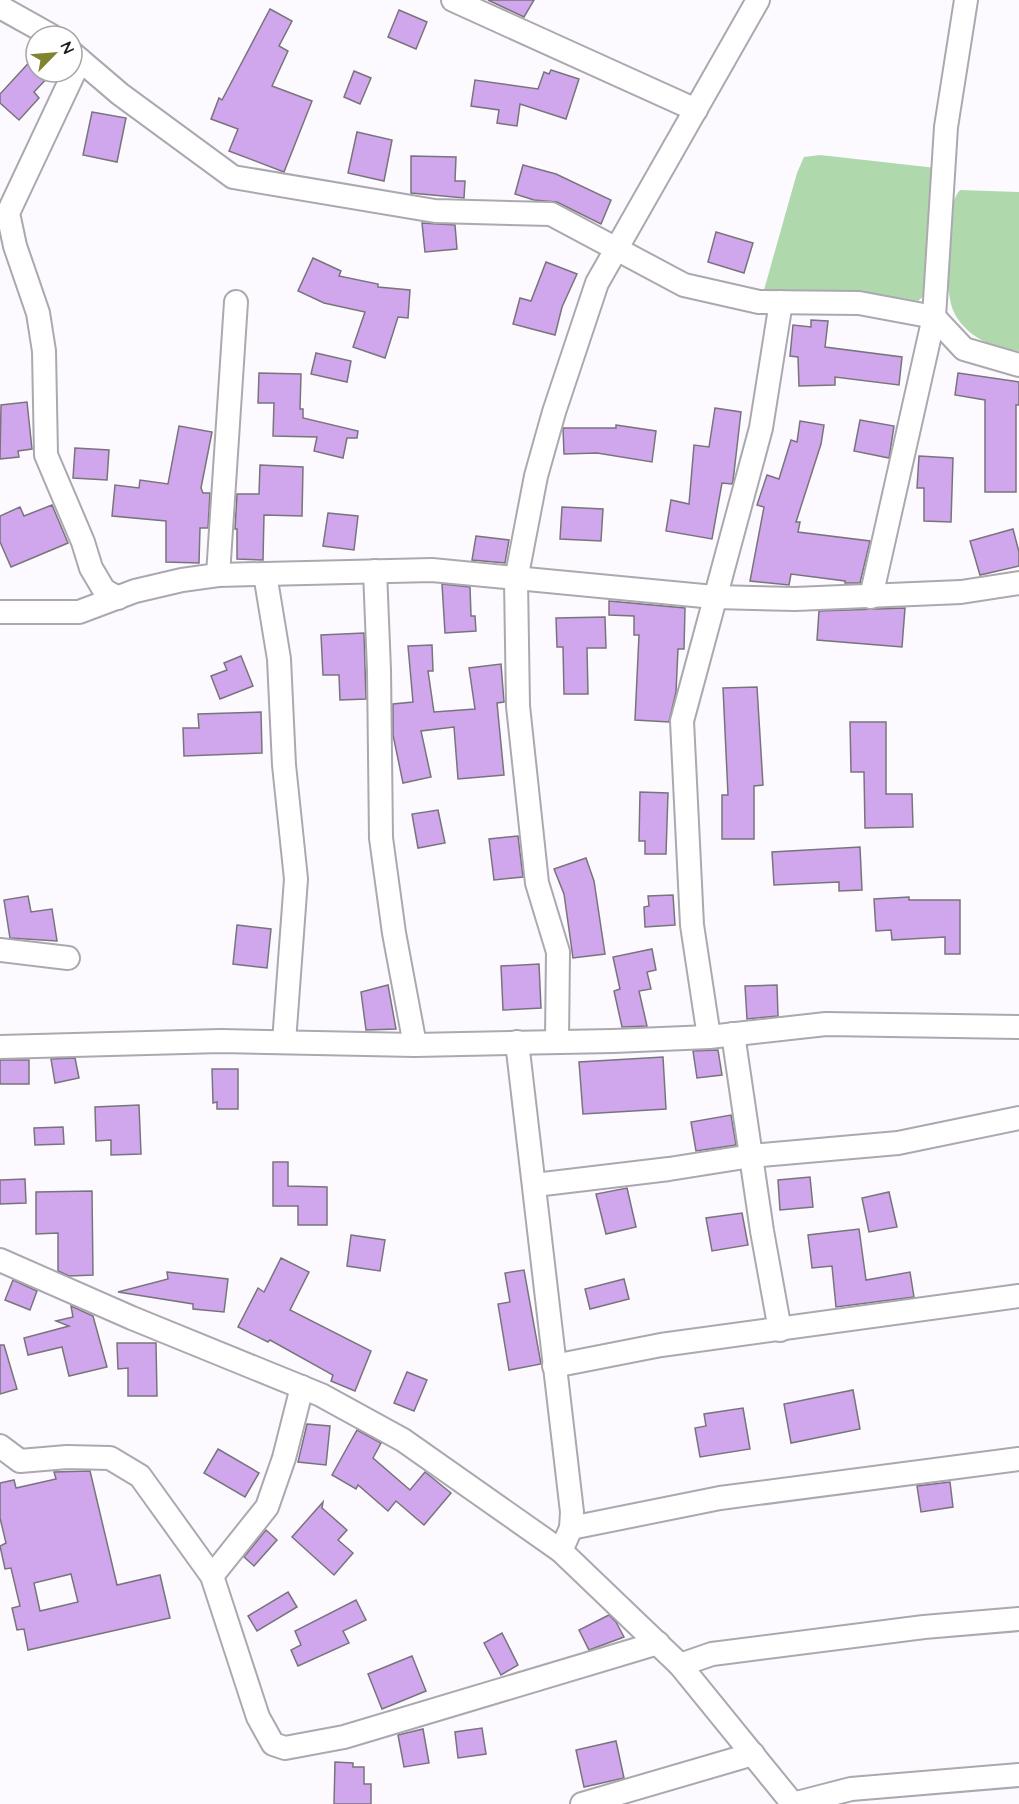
<svg xmlns="http://www.w3.org/2000/svg" width="1019" height="1804" font-family="Quicksand,sans-serif">
  <style>
    .green { fill: #afd8ac }
    .building { fill: #d0a7ec; stroke: #79747c; stroke-width: 1.5; fill-rule: evenodd }
    .lines { fill: none; stroke-linecap: round; stroke-linejoin: round }
    .minor-casing { stroke: #aba8b0; stroke-width: 26 }
    .minor { stroke: #fff; stroke-width: 22 }
  </style>
  <rect width="100%" height="100%" fill="#fcf9ff"/>
  <!-- green -->
  <g class="green">
    <polygon points="820,155 936,168 926,294 918,301 901,298 764,290 797,173 804,157"/>
    <path d="M 960,190 L 1019,192 L 1019,351 C 992,350 958,332 951,304 C 946,285 949,258 950,239 C 951,222 949,203 960,190 Z"/>
  </g>
  <!-- building -->
  <g class="building">
    <polygon points="488,0 534,0 524,17"/>
    <polygon points="270,9 292,21 279,46 288,51 272,86 312,101 284,172 229,151 238,129 211,119 219,98 222,100"/>
    <polygon points="399,10 427,22 416,49 388,37"/>
    <polygon points="36,55 36,72 53,72 34,92 39,98 19,120 0,103 0,94"/>
    <polygon points="551,70 579,79 566,119 520,104 517,126 497,123 499,110 471,106 475,80 538,89 544,72 549,74"/>
    <polygon points="354,71 371,78 360,104 344,97"/>
    <polygon points="92,112 126,118 117,162 83,155"/>
    <polygon points="357,132 392,140 384,181 348,173"/>
    <polygon points="411,156 456,157 455,181 465,181 464,198 411,193"/>
    <polygon points="523,165 556,174 611,200 601,224 557,202 534,200 515,194"/>
    <polygon points="422,223 455,225 457,249 425,252"/>
    <polygon points="716,232 753,243 744,273 708,262"/>
    <polygon points="313,258 341,271 339,276 378,284 378,287 410,290 408,318 398,317 385,358 353,347 365,312 324,303 298,291"/>
    <polygon points="546,262 577,274 562,307 555,335 513,324 520,298 531,301"/>
    <polygon points="811,320 828,321 825,347 902,357 899,385 835,377 835,385 799,386 798,357 790,356 793,325 811,327"/>
    <polygon points="316,353 351,361 347,382 311,374"/>
    <polygon points="259,373 301,374 300,409 303,409 303,418 358,431 357,438 347,438 343,458 314,451 317,437 273,436 274,403 258,403"/>
    <polygon points="958,373 1019,382 1019,405 1016,405 1016,492 985,492 985,400 955,395"/>
    <polygon points="27,402 32,449 18,451 19,457 0,459 1,405"/>
    <polygon points="715,408 741,412 733,481 732,484 722,483 712,539 666,531 671,500 689,504 694,445 709,447"/>
    <polygon points="860,420 894,426 889,458 854,451"/>
    <polygon points="800,421 824,425 821,444 796,522 800,522 798,532 870,541 860,583 845,583 845,581 791,574 789,585 750,581 764,507 757,505 767,475 779,479 791,440 797,442"/>
    <polygon points="616,425 656,431 652,462 597,453 564,454 563,428 616,428"/>
    <polygon points="179,426 212,432 201,488 203,493 210,493 208,528 200,528 199,563 166,562 166,521 112,516 115,485 139,488 140,480 168,484"/>
    <polygon points="75,448 109,450 107,480 73,478"/>
    <polygon points="919,456 953,458 951,522 924,521 924,488 917,488"/>
    <polygon points="260,465 303,467 302,516 264,515 263,560 237,559 237,529 235,529 237,494 259,494"/>
    <polygon points="52,505 68,543 11,567 0,542 0,516 20,507 24,516"/>
    <polygon points="562,507 603,509 601,541 560,539"/>
    <polygon points="328,513 358,516 354,550 323,546"/>
    <polygon points="1013,529 1019,552 1019,566 980,575 970,541"/>
    <polygon points="476,536 509,540 505,563 472,560"/>
    <polygon points="442,584 470,587 471,616 475,616 476,631 445,633"/>
    <polygon points="609,601 685,608 684,649 678,649 676,692 669,722 635,720 639,635 634,635 634,616 609,615"/>
    <polygon points="905,608 902,647 817,640 819,611"/>
    <polygon points="605,617 606,648 587,648 588,694 564,694 563,647 557,647 556,618"/>
    <polygon points="364,633 366,699 340,700 339,675 323,675 321,635"/>
    <polygon points="432,645 433,671 428,671 434,712 475,709 469,668 501,664 504,702 497,703 504,775 458,779 454,727 421,731 431,777 403,783 393,735 393,704 413,702 408,646"/>
    <polygon points="241,656 253,686 220,699 211,676 227,670 224,663"/>
    <polygon points="757,687 763,785 754,786 754,839 722,839 722,795 728,795 723,688"/>
    <polygon points="261,712 262,753 184,756 183,728 199,728 198,714"/>
    <polygon points="850,722 886,722 886,794 912,794 913,827 865,828 864,772 851,772"/>
    <polygon points="640,792 668,793 666,854 645,854 645,841 639,841"/>
    <polygon points="438,810 445,843 418,848 412,814"/>
    <polygon points="518,836 523,877 494,880 489,839"/>
    <polygon points="860,847 862,890 839,891 839,882 774,885 772,852"/>
    <polygon points="586,858 594,881 605,954 573,958 564,894 554,869"/>
    <polygon points="673,895 675,925 645,927 644,907 649,906 648,896"/>
    <polygon points="28,896 31,912 52,909 57,941 10,938 4,900"/>
    <polygon points="909,897 909,900 960,900 960,954 945,954 945,937 892,940 891,930 876,931 874,899"/>
    <polygon points="237,925 271,929 267,968 233,964"/>
    <polygon points="652,949 656,970 647,972 651,989 639,991 647,1026 622,1027 614,991 620,989 613,957"/>
    <polygon points="539,964 541,1008 503,1010 501,966"/>
    <polygon points="388,985 396,1029 366,1030 361,992"/>
    <polygon points="777,985 778,1016 747,1019 745,986"/>
    <polygon points="718,1050 722,1075 697,1078 693,1051"/>
    <polygon points="663,1057 666,1109 583,1114 579,1062"/>
    <polygon points="75,1058 79,1078 55,1083 51,1059"/>
    <rect x="0" y="1060" width="29" height="24"/>
    <polygon points="212,1069 238,1069 238,1109 217,1109 217,1102 213,1103"/>
    <polygon points="139,1105 141,1154 111,1155 111,1140 96,1141 95,1107"/>
    <polygon points="731,1115 736,1145 696,1151 691,1122"/>
    <polygon points="63,1127 64,1144 35,1145 34,1128"/>
    <polygon points="273,1162 288,1162 288,1186 327,1187 327,1225 298,1225 298,1206 273,1206"/>
    <polygon points="810,1177 813,1207 780,1210 778,1180"/>
    <polygon points="25,1179 26,1203 0,1204 0,1180"/>
    <polygon points="627,1188 636,1227 606,1234 596,1194"/>
    <polygon points="92,1191 93,1275 69,1276 58,1271 58,1233 36,1234 36,1192"/>
    <polygon points="889,1192 897,1227 869,1232 862,1198"/>
    <polygon points="742,1213 748,1245 712,1251 706,1218"/>
    <polygon points="859,1229 866,1280 910,1272 914,1297 836,1307 832,1266 812,1268 808,1235"/>
    <polygon points="351,1235 385,1240 380,1271 347,1266"/>
    <polygon points="281,1258 309,1272 290,1310 371,1351 355,1391 331,1381 333,1375 270,1340 268,1342 238,1327 258,1288 264,1292"/>
    <polygon points="524,1270 541,1364 509,1370 498,1304 510,1302 505,1273"/>
    <polygon points="167,1272 228,1279 224,1312 193,1309 193,1304 118,1292 168,1279"/>
    <polygon points="624,1279 629,1299 590,1309 585,1289"/>
    <polygon points="13,1280 37,1291 30,1310 5,1300"/>
    <polygon points="71,1306 93,1316 107,1367 69,1376 62,1347 28,1355 24,1338 69,1326 56,1321 73,1317"/>
    <polygon points="117,1343 156,1343 157,1396 128,1396 128,1368 118,1369"/>
    <polygon points="0,1345 4,1345 17,1389 0,1394"/>
    <polygon points="407,1372 427,1380 414,1411 394,1403"/>
    <polygon points="853,1390 860,1429 791,1443 784,1404"/>
    <polygon points="743,1408 750,1449 700,1457 695,1428 706,1426 704,1414"/>
    <polygon points="307,1424 330,1426 326,1465 298,1462"/>
    <polygon points="357,1430 381,1443 373,1458 410,1490 425,1472 451,1493 424,1525 396,1501 388,1511 358,1485 356,1489 332,1475"/>
    <polygon points="218,1449 259,1473 245,1497 204,1473"/>
    <path d="M 90,1471 L 117,1585 L 160,1575 L 170,1618 L 28,1650 L 24,1629 L 17,1630 L 12,1608 L 20,1606 L 11,1568 L 5,1569 L 0,1546 L 6,1543 L 0,1518 L 0,1483 L 14,1480 L 16,1488 L 56,1479 L 54,1472 ZM 71,1574 L 78,1602 L 40,1611 L 34,1583 Z"/>
    <polygon points="950,1482 953,1507 921,1512 917,1486"/>
    <polygon points="323,1502 322,1508 347,1530 338,1540 353,1553 334,1575 292,1537"/>
    <polygon points="266,1530 277,1540 254,1566 244,1557"/>
    <polygon points="288,1592 297,1607 257,1631 248,1616"/>
    <polygon points="356,1600 366,1620 343,1631 349,1643 298,1666 291,1650 301,1645 295,1631"/>
    <polygon points="609,1615 616,1622 624,1637 589,1650 579,1630"/>
    <polygon points="502,1633 518,1665 501,1675 484,1643"/>
    <polygon points="412,1656 426,1691 382,1709 368,1674"/>
    <polygon points="482,1728 486,1754 458,1758 455,1732"/>
    <polygon points="423,1729 429,1763 404,1767 398,1735"/>
    <polygon points="616,1741 624,1778 584,1787 576,1750"/>
    <polygon points="335,1762 353,1763 353,1767 364,1767 364,1784 371,1784 371,1804 334,1804"/>
  </g>
  <g class="lines">
    <defs>
      <g id="minor">
        <polyline points="453,0 696,110"/>
        <polyline points="0,7 52,36"/>
        <polyline points="72,53 120,94 233,177 435,211 551,214 684,285 759,302 859,303 934,317 964,349 1019,365"/>
        <polyline points="80,60 8,213 15,246 38,313 44,351 46,455 83,542 91,568 104,590 118,598"/>
        <polyline points="375,571 379,670 381,838 394,933 415,1045"/>
        <polyline points="265,574 279,659 284,765 296,879 284,1042"/>
        <polyline points="218,575 236,302"/>
        <polyline points="871,597 934,317 946,127 966,0"/>
        <polyline points="0,612 79,612 135,591 182,580 218,575 432,570 714,597 795,599 961,592 1019,583"/>
        <polyline points="0,950 68,958"/>
        <polyline points="733,1034 762,1231 780,1330"/>
        <polyline points="709,1037 692,925 682,721 761,428 781,302"/>
        <polyline points="557,1040 558,952 537,883 518,706 516,580 536,476 554,412 597,283 758,0"/>
        <polyline points="517,1042 572,1512 571,1528 561,1551"/>
        <polyline points="0,1047 221,1041 415,1045 613,1041 709,1037 826,1024 1019,1027"/>
        <polyline points="535,1185 669,1169 751,1156 898,1143 1019,1118"/>
        <polyline points="0,1260 132,1318 321,1395 403,1440 561,1551 680,1665 793,1804 851,1789 1019,1775"/>
        <polyline points="554,1366 661,1345 1019,1296"/>
        <polyline points="0,1446 20,1461 67,1457 110,1458 140,1476 212,1576 258,1717 273,1744 285,1748 344,1737 658,1643"/>
        <polyline points="571,1528 720,1498 1019,1459"/>
        <polyline points="212,1576 267,1507 284,1458 302,1387"/>
        <polyline points="680,1665 712,1654 924,1627 1019,1619"/>
        <polyline points="582,1804 753,1754"/>
      </g>
    </defs>
    <!-- minor casing -->
    <use href="#minor" class="minor-casing"/>
    <!-- minor -->
    <use href="#minor" class="minor"/>
  </g>
  <!-- north arrow -->
  <g transform="translate(54 54) rotate(65)"><circle r="28" fill="#ffffff" stroke="#a5a5a6" stroke-width="1.5"/>
  <path d="M0-4.5L10 22L0 15L-10 22Z" fill="#7e842f"/>
  <text y="-9" font-size="16" font-weight="bold" text-anchor="middle" fill="#1f1d21">N</text>
  </g>
</svg>
